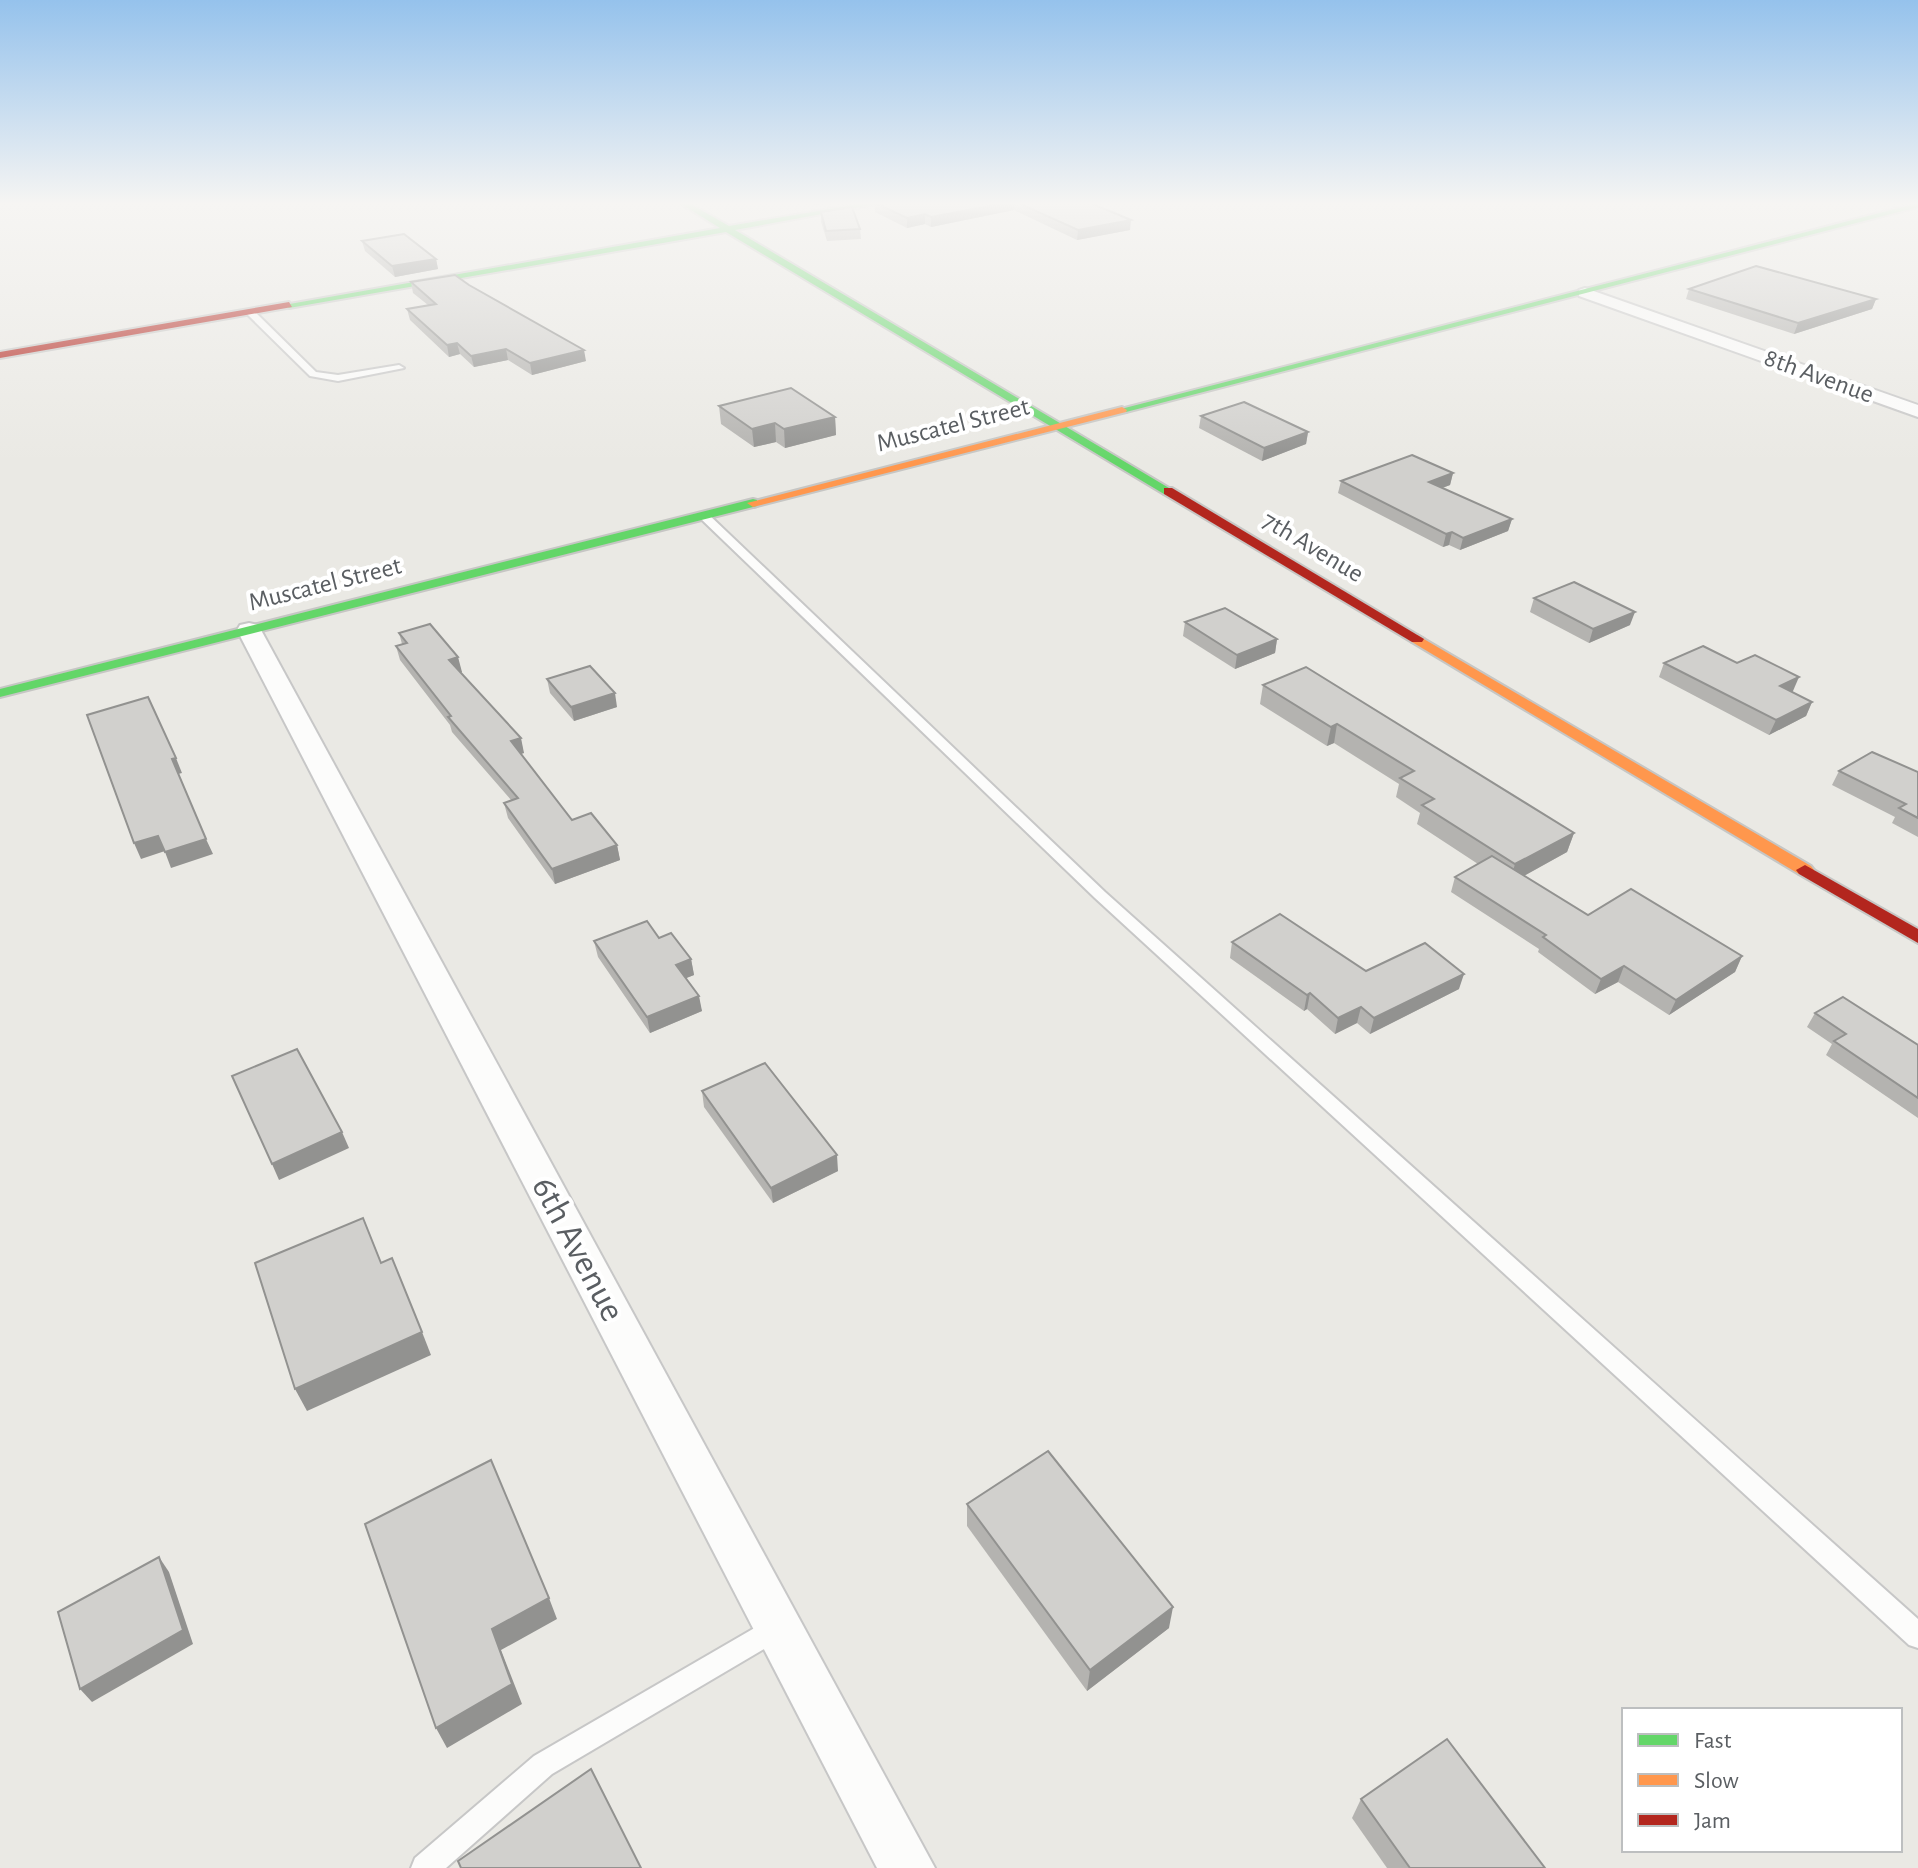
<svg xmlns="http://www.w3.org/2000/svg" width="1918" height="1868" font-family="'Alegreya Sans',sans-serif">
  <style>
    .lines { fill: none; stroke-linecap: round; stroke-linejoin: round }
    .lane-casing { stroke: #c7c7c7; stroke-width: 4 }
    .street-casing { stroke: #c7c7c7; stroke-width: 4 }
    .fast-casing { stroke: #c6c6c4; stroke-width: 4 }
    .slow-casing { stroke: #c6c6c4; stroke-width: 4 }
    .jam-casing { stroke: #c6c6c4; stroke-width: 4 }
    .lane { fill: #fcfcfb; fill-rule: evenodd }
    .street { fill: #fcfcfb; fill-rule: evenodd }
    .fast { fill: #63d668; fill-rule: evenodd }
    .slow { fill: #ff974d; fill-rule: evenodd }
    .jam { fill: #b3261e; fill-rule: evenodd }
    .wall { fill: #b4b3b0 }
    .shaded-wall { fill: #929290 }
    .building { fill: #d1d0cd; stroke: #929290; stroke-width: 2 }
    .labels { text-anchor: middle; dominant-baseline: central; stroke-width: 8; stroke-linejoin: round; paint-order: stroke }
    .far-street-label { font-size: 26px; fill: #5a5e62; stroke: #fff }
    .near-street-label { font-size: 36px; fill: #5a5e62; stroke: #fff }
  </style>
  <rect width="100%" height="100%" fill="#eae9e4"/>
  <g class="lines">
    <defs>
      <g id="lane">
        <polygon points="247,310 253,310 316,372 338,375 399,365 404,368 338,381 310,376 247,314"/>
        <polygon points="699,513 707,513 1105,892 1918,1619 1918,1648 1909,1645 1095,898 699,517"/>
        <polygon points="777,1615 786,1618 789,1627 786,1636 552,1774 446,1868 411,1868 415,1858 534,1756"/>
      </g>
      <g id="street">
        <polygon points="1585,288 1918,405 1918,417 1579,296 1579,290"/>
        <polygon points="249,623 258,625 261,630 935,1868 877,1868 237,630 240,625"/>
      </g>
      <g id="fast">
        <polygon points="678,202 687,202 729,226 871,202 887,202 735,230 1174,491 1164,494 726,232 289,308 284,305 720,228"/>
        <polygon points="1918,203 1918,207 1126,412 1117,410"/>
        <polygon points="753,499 757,500 757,506 0,697 0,689"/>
      </g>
      <g id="slow">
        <polygon points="1122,407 1127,410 1126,412 753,507 747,503"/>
        <polygon points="1417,635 1811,866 1814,870 1805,875 1799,874 1412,642 1412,636"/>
      </g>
      <g id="jam">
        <polygon points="289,302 292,307 0,358 0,352"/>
        <polygon points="1164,488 1172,488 1424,639 1422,642 1412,642 1164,494"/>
        <polygon points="1805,865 1918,929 1918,943 1799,874 1796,870"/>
      </g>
    </defs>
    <!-- lane casing -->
    <use href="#lane" class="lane-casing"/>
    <!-- street casing -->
    <use href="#street" class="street-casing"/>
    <!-- fast casing -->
    <use href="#fast" class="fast-casing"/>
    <!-- slow casing -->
    <use href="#slow" class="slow-casing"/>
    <!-- jam casing -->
    <use href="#jam" class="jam-casing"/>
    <!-- lane -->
    <use href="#lane" class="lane"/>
    <!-- street -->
    <use href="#street" class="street"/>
    <!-- fast -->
    <use href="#fast" class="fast"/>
    <!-- slow -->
    <use href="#slow" class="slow"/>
    <!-- jam -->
    <use href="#jam" class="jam"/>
  </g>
  <!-- wall -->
  <g class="wall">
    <polygon points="878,202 1088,202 1130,230 1077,240 1014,210 931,227 925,224 907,228 875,212 875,203"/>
    <polygon points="821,212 860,229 861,239 827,241 821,222"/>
    <polygon points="362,241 436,259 438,269 395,277 365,251"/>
    <polygon points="411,282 469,285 586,361 532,375 508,360 474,367 460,354 449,357 410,320 407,309 428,305 413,293"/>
    <polygon points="1689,289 1876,299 1872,309 1794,334 1686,299"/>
    <polygon points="719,406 835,417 836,435 785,448 776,442 754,447 721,424"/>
    <polygon points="1201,416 1308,432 1306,444 1262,461 1199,428"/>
    <polygon points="1453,473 1450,485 1442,488 1512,519 1508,531 1460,550 1449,545 1443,547 1338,493 1341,481"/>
    <polygon points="1534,598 1630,625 1589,643 1530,612"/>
    <polygon points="1185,622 1277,639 1275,653 1235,669 1183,636"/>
    <polygon points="399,633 462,672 460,672 524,753 520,754 572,820 617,845 620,860 555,884 508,818 504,803 511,800 452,732 450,725 400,660 396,646 402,644"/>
    <polygon points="1664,663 1793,691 1792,692 1812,702 1806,716 1769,735 1659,677"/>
    <polygon points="547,679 617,707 574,721 550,693"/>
    <polygon points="1263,685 1574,833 1567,852 1524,876 1588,915 1742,956 1735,972 1669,1015 1618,982 1595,994 1538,952 1539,949 1451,892 1455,877 1478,864 1417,824 1420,813 1396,797 1399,784 1334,743 1327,746 1260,704"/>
    <polygon points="1839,771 1918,772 1918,837 1892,823 1895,817 1832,785"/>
    <polygon points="594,941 691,959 694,975 686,978 702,1011 650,1033 598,957"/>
    <polygon points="1232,942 1366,971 1459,989 1370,1034 1357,1023 1335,1034 1307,1009 1304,1011 1230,958"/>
    <polygon points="1815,1013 1918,1045 1918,1118 1826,1055 1832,1044 1807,1027"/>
    <polygon points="702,1091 838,1171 773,1203 704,1107"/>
    <polygon points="967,1504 1169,1628 1087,1691 967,1526"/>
    <polygon points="1361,1799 1545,1868 1387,1868 1352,1818"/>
  </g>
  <!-- shaded-wall -->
  <g class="shaded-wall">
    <polygon points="816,202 833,202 816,205"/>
    <polygon points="1011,202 1014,202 1014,210 931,227 931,217"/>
    <polygon points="925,214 925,224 907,228 907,218"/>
    <polygon points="1131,220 1130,230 1077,240 1078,230"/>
    <polygon points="436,259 438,269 395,277 392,266"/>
    <polygon points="1876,299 1872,309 1794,334 1798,323"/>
    <polygon points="457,343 460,354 449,357 447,345"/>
    <polygon points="506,349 508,360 474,367 471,356"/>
    <polygon points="584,350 586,361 532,375 530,363"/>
    <polygon points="835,417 836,435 785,448 784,429"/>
    <polygon points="775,423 776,442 754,447 752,429"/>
    <polygon points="1308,432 1306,444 1262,461 1264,448"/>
    <polygon points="1453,473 1450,485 1426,494 1429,482"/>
    <polygon points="1512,519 1508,531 1460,550 1463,538"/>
    <polygon points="1452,532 1449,545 1443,547 1446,534"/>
    <polygon points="1635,612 1630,625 1589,643 1593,629"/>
    <polygon points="1277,639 1275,653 1235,669 1237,655"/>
    <polygon points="458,657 462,672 453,675 449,660"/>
    <polygon points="1799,677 1793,691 1774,700 1780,686"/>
    <polygon points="615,693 617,707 574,721 571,707"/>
    <polygon points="1812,702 1806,716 1769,735 1776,720"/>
    <polygon points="1337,724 1334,743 1327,746 1331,727"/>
    <polygon points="521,738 524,753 514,756 511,741"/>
    <polygon points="176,758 182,773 178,774 172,759"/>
    <polygon points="1574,833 1567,852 1509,884 1515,864"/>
    <polygon points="158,836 165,851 141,859 134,843"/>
    <polygon points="206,839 213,854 171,868 165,852"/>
    <polygon points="617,845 620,860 555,884 552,869"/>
    <polygon points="1742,956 1735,972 1669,1015 1676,1000"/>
    <polygon points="691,959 694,975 679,981 676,965"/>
    <polygon points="1624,966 1618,982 1595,994 1601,979"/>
    <polygon points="1464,974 1459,989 1370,1034 1374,1018"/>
    <polygon points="1310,993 1307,1009 1304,1011 1307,995"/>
    <polygon points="699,996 702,1011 650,1033 647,1017"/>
    <polygon points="1361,1007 1357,1023 1335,1034 1338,1018"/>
    <polygon points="342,1132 349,1148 279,1180 272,1164"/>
    <polygon points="837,1155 838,1171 773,1203 771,1188"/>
    <polygon points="422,1332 431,1355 307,1411 295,1389"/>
    <polygon points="159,1557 169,1572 193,1644 92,1702 80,1689"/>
    <polygon points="549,1598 557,1619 501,1650 522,1704 447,1748 436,1728 492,1629"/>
    <polygon points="1173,1607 1169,1628 1087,1691 1090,1670"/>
  </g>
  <!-- building -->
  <g class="building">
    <polygon points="878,202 1011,202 931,217 925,214 907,218 875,203"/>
    <polygon points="1016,202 1088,202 1131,220 1078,230"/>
    <polygon points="852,207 860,229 826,231 821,212"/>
    <polygon points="404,234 436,259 392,266 362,241"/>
    <polygon points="1756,266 1876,299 1798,323 1689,289"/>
    <polygon points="455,275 469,285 584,350 530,363 506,349 471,356 457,343 447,345 407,309 436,304 411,282"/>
    <polygon points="791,388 835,417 784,429 775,423 752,429 719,406"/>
    <polygon points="1244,402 1308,432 1264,448 1201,416"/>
    <polygon points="1412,455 1453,473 1429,482 1512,519 1463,538 1452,532 1446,534 1341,481"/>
    <polygon points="1574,582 1635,612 1593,629 1534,598"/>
    <polygon points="1225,608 1277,639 1237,655 1185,622"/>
    <polygon points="430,624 458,657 449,660 521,738 511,741 572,820 591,813 617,845 552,869 504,803 518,798 448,717 451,716 396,646 407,643 399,633"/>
    <polygon points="1703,646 1737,663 1755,655 1799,677 1780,686 1812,702 1776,720 1664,663"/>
    <polygon points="590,666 615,693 571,707 547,679"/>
    <polygon points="1306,667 1574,833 1515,864 1422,805 1434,799 1400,778 1414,771 1337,724 1331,727 1263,685"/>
    <polygon points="148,697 176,758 172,759 206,839 165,852 158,836 134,843 87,715"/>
    <polygon points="1872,752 1918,772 1918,818 1899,808 1906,804 1839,771"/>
    <polygon points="1492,856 1588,915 1631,889 1742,956 1676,1000 1624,966 1601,979 1543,937 1546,935 1455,877"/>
    <polygon points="1280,914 1366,971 1425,943 1464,974 1374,1018 1361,1007 1338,1018 1310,993 1307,995 1232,942"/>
    <polygon points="647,921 659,938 671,933 691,959 676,965 699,996 647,1017 594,941"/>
    <polygon points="1843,997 1918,1045 1918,1098 1834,1041 1846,1034 1815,1013"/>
    <polygon points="297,1049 342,1132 272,1164 232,1076"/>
    <polygon points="765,1063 837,1155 771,1188 702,1091"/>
    <polygon points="363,1218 381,1263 392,1258 422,1332 295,1389 255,1263"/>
    <polygon points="1048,1451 1173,1607 1090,1670 967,1504"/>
    <polygon points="491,1460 549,1598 492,1629 512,1684 436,1728 365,1524"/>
    <polygon points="159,1557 183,1630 80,1689 58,1612"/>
    <polygon points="1447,1739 1545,1868 1410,1868 1361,1799"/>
    <polygon points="591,1769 641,1868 461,1868 458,1861"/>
  </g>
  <!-- sky -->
  <linearGradient id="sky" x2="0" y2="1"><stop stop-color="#95c2ec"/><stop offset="0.44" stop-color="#f6f5f3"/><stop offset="1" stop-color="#f6f5f3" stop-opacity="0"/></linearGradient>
  <rect width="1918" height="463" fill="url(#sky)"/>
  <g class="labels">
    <!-- far-street labels -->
    <g class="far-street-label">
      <text transform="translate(1819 376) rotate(20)">8th Avenue</text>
      <text transform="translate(953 425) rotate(-14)">Muscatel Street</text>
      <text transform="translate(1313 547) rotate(31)">7th Avenue</text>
      <text transform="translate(325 584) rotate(-14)">Muscatel Street</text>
    </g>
    <!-- near-street labels -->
    <g class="near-street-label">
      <text transform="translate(578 1249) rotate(62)">6th Avenue</text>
    </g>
  </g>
  <!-- legend -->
  <rect x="1622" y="1708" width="280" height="144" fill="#ffffff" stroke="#bdbfc0" stroke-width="2"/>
  <rect x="1638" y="1734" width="40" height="12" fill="#63d668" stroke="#bdbfc0" stroke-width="2"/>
  <text x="1694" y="1748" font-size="24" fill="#5a5e62">Fast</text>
  <rect x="1638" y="1774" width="40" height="12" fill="#ff974d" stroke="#bdbfc0" stroke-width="2"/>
  <text x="1694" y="1788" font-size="24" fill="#5a5e62">Slow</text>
  <rect x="1638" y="1814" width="40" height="12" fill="#b3261e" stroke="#bdbfc0" stroke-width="2"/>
  <text x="1694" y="1828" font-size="24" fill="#5a5e62">Jam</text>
</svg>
